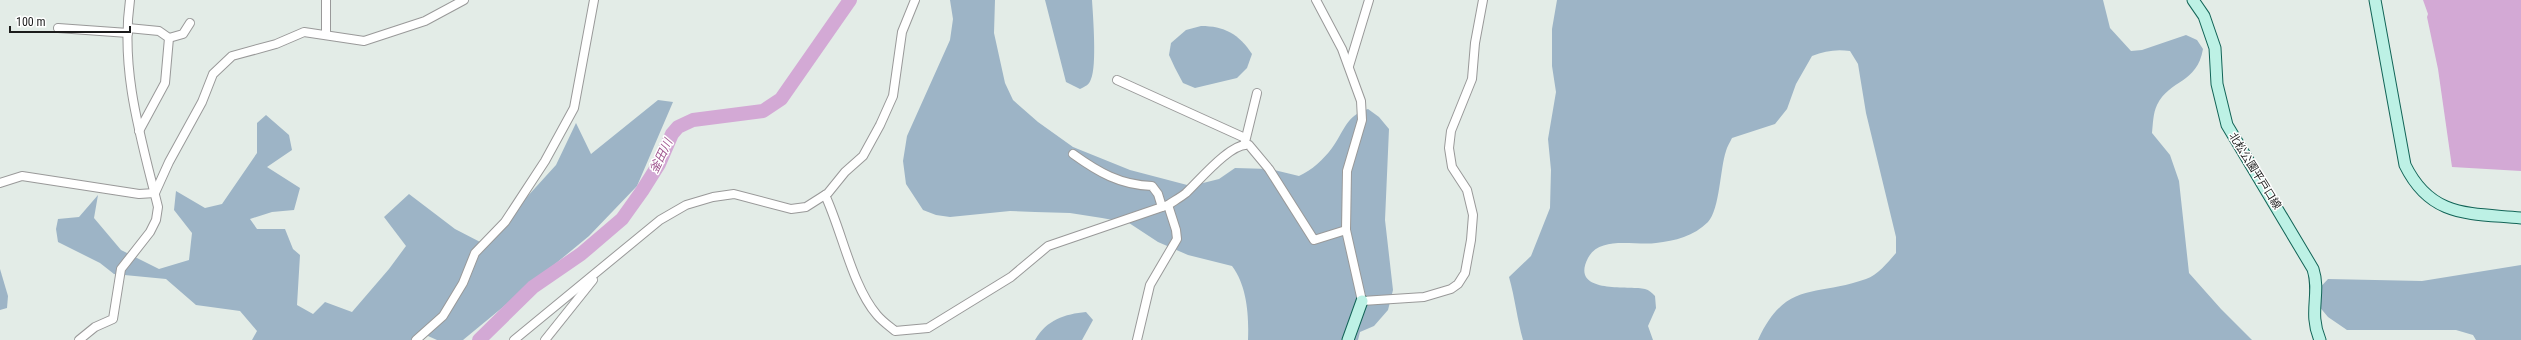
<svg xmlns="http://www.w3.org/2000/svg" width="2521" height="340" font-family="'Roboto Condensed','Noto Sans JP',sans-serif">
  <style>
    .forest { fill: #9db4c6 }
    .water { fill: #d3a9d5 }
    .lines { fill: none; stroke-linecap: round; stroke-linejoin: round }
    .river { stroke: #d3a9d5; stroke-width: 14 }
    .street-casing { stroke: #999; stroke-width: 10 }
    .secondary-casing { stroke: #126457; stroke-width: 13 }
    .street { stroke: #fff; stroke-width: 8 }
    .secondary { stroke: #bdf1e5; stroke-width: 11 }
    .labels { text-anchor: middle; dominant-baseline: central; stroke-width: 3; stroke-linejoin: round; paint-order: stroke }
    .street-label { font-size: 11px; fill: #1c1c1c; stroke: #fff }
    .water-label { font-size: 12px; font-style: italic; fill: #9f558e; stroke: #fff }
  </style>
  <rect width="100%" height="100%" fill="#e3ece7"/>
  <!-- forest -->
  <g class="forest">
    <path d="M 950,0 L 995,0 L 994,33 L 1005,83 L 1013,100 L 1038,122 L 1073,147 L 1130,170 L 1191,186 L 1219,179 L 1235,168 L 1270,169 L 1299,176 C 1312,170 1323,160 1332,148 C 1344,132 1346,115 1368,109 L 1379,117 L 1389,129 L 1385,220 L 1393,290 L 1388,310 L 1374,326 L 1360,332 L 1358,340 L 1248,340 C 1249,315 1247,286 1232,266 L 1188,255 L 1158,242 L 1129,223 L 1102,218 L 1070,213 L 1035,212 L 1010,211 L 950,217 L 936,215 L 923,210 L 906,184 L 903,161 L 907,136 L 950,40 L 953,19 Z"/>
    <path d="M 1045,0 L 1092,0 C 1093,16 1097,66 1091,79 C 1089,85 1086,86 1080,89 L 1066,82 Z"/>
    <path d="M 1557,0 L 2103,0 L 2110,28 L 2131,51 L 2142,50 L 2186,35 L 2197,40 L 2203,49 C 2197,84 2170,79 2157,105 C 2153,113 2153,124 2152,133 L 2170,155 L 2179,181 L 2189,273 L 2221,309 L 2252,340 L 1758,340 C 1785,280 1816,297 1866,279 C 1878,275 1888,262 1896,253 L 1896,237 L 1866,113 L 1858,64 L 1850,51 C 1836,49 1825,51 1812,56 L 1796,84 L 1787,109 L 1775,124 L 1732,138 C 1730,142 1727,147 1726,151 C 1720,168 1720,209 1708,222 C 1694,236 1675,241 1656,243 C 1635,246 1600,235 1588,258 C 1569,295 1629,285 1645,289 C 1649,290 1652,293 1655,296 L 1656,308 L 1648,326 L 1653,340 L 1523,340 C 1517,319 1515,298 1509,277 L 1531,256 L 1550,208 L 1551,170 L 1548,139 L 1556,92 L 1552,66 L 1552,29 Z"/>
    <path d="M 1201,26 C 1224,26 1239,34 1252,54 L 1247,68 L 1237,78 L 1195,88 L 1183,83 L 1175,68 L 1169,55 L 1171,43 L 1186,30 Z"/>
    <polygon points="658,100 673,102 637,186 589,236 463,340 437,340 419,332 411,340 252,340 257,331 240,311 196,305 166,279 114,274 100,263 58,242 56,229 58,219 79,217 98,195 94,218 121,250 159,269 189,260 192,233 174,210 176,191 205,208 222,204 257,153 257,123 266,115 289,135 292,150 267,167 300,188 294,210 272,212 250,219 257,229 285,229 293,249 300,255 297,305 313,314 325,302 352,312 389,269 406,246 384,217 409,194 455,229 484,244 556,165 576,123 591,154"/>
    <polygon points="2521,265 2521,340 2476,340 2473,335 2456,330 2347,330 2328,317 2318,305 2314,294 2328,279 2422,281"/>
    <polygon points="0,269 8,296 7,308 0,310"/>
    <path d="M 1086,312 L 1093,320 L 1082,340 L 1035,340 C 1046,320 1065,314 1086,312 Z"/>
  </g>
  <!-- water -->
  <polygon class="water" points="2423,0 2521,0 2521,171 2452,167 2438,69 2427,17 2428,14"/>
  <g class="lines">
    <!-- river -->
    <polyline class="river" points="479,340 533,287 581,254 622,219 642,191 659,164 672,134 678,127 693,120 763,111 781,99 850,0"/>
    <defs>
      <g id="street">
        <polyline points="326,0 326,35"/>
        <polyline points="1316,0 1342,49 1361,101 1362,120 1347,171 1346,230 1362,301 1424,297 1451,289 1458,284 1465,273 1471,240 1473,215 1467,190 1452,167 1449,148 1451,131 1472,79 1475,43 1483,0"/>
        <polyline points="58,28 128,33"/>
        <polyline points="128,28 159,31 169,38 165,83 139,131"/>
        <polyline points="169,38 183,34 190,23"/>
        <polyline points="1349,66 1369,0"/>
        <polyline points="1117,80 1245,138"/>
        <polyline points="1245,142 1257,93"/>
        <path d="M 1073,154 C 1098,172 1120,185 1152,186 L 1158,194 L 1162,207"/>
        <polyline points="0,183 22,176 139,194 155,193"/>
        <polyline points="155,193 169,162 202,102 213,74 232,56 276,44 304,32 364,41 425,21 464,0"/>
        <path d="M 825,195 C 842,231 852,286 877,315 C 882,321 889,326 895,331 L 928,328 L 1011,277 L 1048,246 L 1168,205 C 1174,201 1181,197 1186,193 C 1199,181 1231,142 1249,145 L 1269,169 L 1314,240 L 1346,230"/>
        <path d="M 79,340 L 95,327 L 113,319 L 121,269 L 150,232 L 156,220 L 158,207 C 141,138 120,71 130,0"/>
        <polyline points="416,340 443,316 463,283 475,253 505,222 545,161 574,108 594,0"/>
        <polyline points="514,340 660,220 686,205 713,197 734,194 791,209 806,207 828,193 845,172 863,156 880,125 893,96 902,32 915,0"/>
        <polyline points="545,340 593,280"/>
        <polyline points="1137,340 1150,285 1177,239 1176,230 1168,205"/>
      </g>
      <g id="secondary">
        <path d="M 2193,0 L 2204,16 L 2215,48 L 2217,84 L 2227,125 L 2313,269 C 2321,294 2308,312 2320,340"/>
        <path d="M 2375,0 L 2405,165 C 2431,218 2469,213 2521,218"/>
        <polyline points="1348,340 1362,301"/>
      </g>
    </defs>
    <!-- street casing -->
    <use href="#street" class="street-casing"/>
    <!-- secondary casing -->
    <use href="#secondary" class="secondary-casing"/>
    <!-- street -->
    <use href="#street" class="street"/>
    <!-- secondary -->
    <use href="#secondary" class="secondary"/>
  </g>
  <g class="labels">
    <!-- street labels -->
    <g class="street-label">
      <text transform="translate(2255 171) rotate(58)">北松公園平戸口線</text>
    </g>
    <!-- water labels -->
    <g class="water-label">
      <text transform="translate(661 156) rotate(-64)">釜田川</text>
    </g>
  </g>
  <!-- scale -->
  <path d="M10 26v6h120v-6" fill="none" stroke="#1c1c1c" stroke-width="2"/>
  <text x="16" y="26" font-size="12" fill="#1c1c1c" stroke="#ffffff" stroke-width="3" paint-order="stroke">100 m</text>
</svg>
